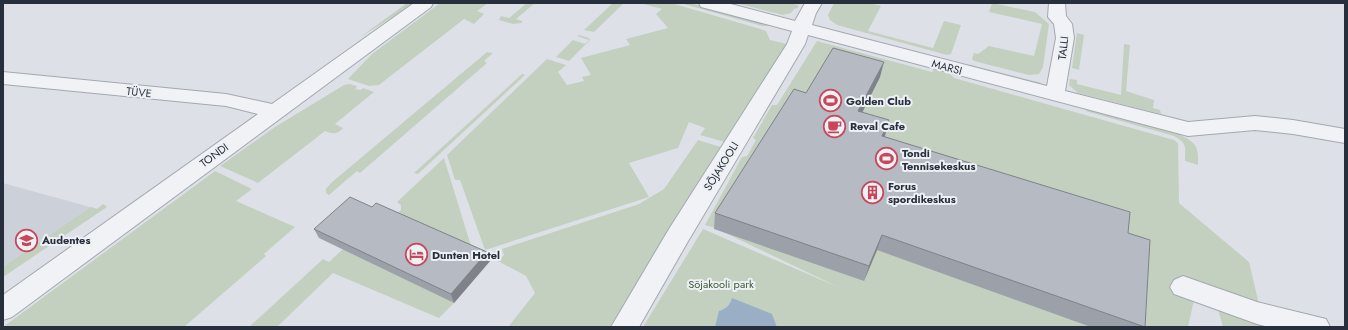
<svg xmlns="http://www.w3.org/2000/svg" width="1348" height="330" font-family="Jost,sans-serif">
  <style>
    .built { fill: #ccd0d8 }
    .green { fill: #c3d0bf }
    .water { fill: #9aafc5 }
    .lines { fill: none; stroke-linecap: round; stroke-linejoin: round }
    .minor-casing { stroke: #a3a8b0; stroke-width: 2 }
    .minor { fill: #f0f2f5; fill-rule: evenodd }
    .wall { fill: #9ca0a8 }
    .shaded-wall { fill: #7f8288 }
    .building { fill: #b5bac3; stroke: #7f8288 }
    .labels { text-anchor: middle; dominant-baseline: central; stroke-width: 4; stroke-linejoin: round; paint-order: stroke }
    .street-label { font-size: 11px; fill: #282f3c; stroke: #edf0f4 }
    .poi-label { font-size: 11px; font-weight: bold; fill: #282f3c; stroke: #edf0f4; text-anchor: start }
    .park-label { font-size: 11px; fill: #3c5835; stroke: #edf0f4 }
  </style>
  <rect width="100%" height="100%" fill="#dde1e7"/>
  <!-- built -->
  <polygon class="built" points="3,183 97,209 3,270"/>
  <!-- green -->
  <g class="green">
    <polygon points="407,3 415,3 359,38"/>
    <polygon points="440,3 488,3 477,11 484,14 474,24 464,19 379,85 369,86 348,79 372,54"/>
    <polygon points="527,3 535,3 516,19 522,21 522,23 513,24 499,20 501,16 509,18"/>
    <polygon points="613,3 624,3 594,32 584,30"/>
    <polygon points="640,3 671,3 757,28 766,31 770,40 787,44 728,143 700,135 705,128 689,122 678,148 629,163 649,197 485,250 460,180 455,180 447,155 547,59 566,65 558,72 567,85 584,81 582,77 591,75 581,58 630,45 626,39 668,28 656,14 662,9"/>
    <polygon points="680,3 691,3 772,26 762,26"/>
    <polygon points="736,3 788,3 798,5 798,8 794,9 791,13 783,15"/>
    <polygon points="834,3 869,3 881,6 868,31 933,48 944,21 961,25 951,54 947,55 837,25 830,20 828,15"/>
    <polygon points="992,3 1035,12 1049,24 1043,67 1039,74 1029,75 974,61 972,59 974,53 978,54 989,46 1034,56 1042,24 989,12"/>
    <polygon points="1077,33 1084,35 1079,70 1072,68"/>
    <polygon points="578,35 589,38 590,40 569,61 556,57 573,40 585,44 589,40 577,36"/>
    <polygon points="817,41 932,72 934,69 946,70 954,78 1174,140 1178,143 1179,203 1249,262 1262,317 1306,327 1223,327 1217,306 1194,300 1188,327 643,327 703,229 838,287 715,228 705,225 742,157 747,156 756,140 753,138 772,105 777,105"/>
    <polygon points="1124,44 1130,45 1126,91 1154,100 1153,108 1160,110 1161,114 1078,93 1069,85 1070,79 1077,80 1077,84 1121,95"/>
    <polygon points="487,52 493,53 484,61 487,63 360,173 357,171 329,195 326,193 326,189 331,183"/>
    <polygon points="964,64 971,65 1042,83 1039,84"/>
    <polygon points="522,74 525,75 418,174 414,173"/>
    <path d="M 344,85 L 349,84 L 357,86 L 355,89 L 361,90 L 363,88 L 374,92 L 335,124 L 343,128 C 337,135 333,134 325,131 L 258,183 L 220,166 L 275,127 Z"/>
    <path d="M 1086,108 C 1109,114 1181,128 1194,144 C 1199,150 1198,158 1198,165 L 1185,161 C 1185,147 1188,144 1174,136 L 1089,112 L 1086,111 Z"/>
    <polygon points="698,140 724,148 613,327 508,327 535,293 526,276 498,261 504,255 502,249 639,204 664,189"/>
    <polygon points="444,158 471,246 486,254 496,251 498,255 494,260 392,218 401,210 401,205 397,202"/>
    <polygon points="215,171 252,189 236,201 295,227 264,254 266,256 184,327 3,327"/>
    <polygon points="103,204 107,207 3,277 3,267 91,207 97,209"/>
    <polygon points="343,249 454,303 439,318 333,273 277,327 249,327 323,259 329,262"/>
  </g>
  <!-- water -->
  <path class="water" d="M 732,298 L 772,314 L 777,327 L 715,327 L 719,311 C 726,309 730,305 732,298 Z"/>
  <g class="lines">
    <defs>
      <g id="minor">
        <polygon points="414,3 433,3 431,7 12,317 3,320 3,295 258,114 226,106 3,84 3,72 226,94 272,104"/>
        <polygon points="699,3 727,3 795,21 805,3 822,3 816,13 812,25 1047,86 1056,38 1054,24 1048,17 1049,3 1065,3 1066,16 1072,24 1074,38 1065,91 1188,122 1255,116 1293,120 1345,129 1345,143 1293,134 1255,130 1188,136 808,35 805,44 687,243 639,327 611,327 669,229 787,44 792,31 701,7"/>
        <polygon points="1183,276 1257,302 1326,319 1330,327 1269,327 1257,324 1174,294 1170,287 1174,280"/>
      </g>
    </defs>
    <!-- minor casing -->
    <use href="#minor" class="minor-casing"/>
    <!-- minor -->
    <use href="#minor" class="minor"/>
  </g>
  <!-- wall -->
  <g class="wall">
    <polygon points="880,77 862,112 884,136 1128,233 1145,327 1091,327 877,250 864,281 714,229 715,213 806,93"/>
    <polygon points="314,229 487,252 490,261 454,303 319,238"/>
  </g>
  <!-- shaded-wall -->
  <g class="shaded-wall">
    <polygon points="884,62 880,77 855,127 858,111"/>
    <polygon points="889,120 885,136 878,151 882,136"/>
    <polygon points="882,235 877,250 864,281 869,266"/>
    <polygon points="487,252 490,261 454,303 451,294"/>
  </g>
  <!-- building -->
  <g class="building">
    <polygon points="833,48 884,62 858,111 889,120 882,136 1130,212 1128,233 1150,240 1145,327 882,235 869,266 715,213 794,89 806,93"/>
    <polygon points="350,197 372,207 376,203 487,252 451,294 314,229"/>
  </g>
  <!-- icons -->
  <defs>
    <symbol id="stadium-ring" viewBox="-11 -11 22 22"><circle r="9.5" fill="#edf0f4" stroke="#c8465a" stroke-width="1.5"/><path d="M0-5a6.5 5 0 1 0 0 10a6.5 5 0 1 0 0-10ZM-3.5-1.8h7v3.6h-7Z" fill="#c8465a"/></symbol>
    <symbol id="cafe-ring" viewBox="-11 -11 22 22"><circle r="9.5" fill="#edf0f4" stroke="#c8465a" stroke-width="1.5"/><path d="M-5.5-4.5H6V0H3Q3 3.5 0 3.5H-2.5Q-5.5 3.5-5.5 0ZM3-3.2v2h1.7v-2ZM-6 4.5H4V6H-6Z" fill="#c8465a"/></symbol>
    <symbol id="building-ring" viewBox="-11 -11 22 22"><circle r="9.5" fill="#edf0f4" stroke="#c8465a" stroke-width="1.5"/><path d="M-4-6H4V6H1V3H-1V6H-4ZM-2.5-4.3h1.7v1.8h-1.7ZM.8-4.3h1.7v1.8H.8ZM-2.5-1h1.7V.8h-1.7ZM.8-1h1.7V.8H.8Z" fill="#c8465a"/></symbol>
    <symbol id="school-ring" viewBox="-11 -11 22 22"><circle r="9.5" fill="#edf0f4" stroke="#c8465a" stroke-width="1.5"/><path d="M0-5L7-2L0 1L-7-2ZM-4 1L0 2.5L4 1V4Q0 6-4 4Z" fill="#c8465a"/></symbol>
    <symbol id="hotel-ring" viewBox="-11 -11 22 22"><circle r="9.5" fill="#edf0f4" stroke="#c8465a" stroke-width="1.5"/><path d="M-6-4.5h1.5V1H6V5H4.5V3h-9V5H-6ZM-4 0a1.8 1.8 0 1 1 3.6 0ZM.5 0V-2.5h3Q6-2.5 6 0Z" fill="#c8465a"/></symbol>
  </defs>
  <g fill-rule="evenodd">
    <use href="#stadium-ring" x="818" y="88" width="25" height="25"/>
    <use href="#cafe-ring" x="822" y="114" width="25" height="25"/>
    <use href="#stadium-ring" x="874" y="146" width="25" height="25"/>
    <use href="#building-ring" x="860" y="180" width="25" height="25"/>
    <use href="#school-ring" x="14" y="228" width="25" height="25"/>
    <use href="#hotel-ring" x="404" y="242" width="25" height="25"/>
  </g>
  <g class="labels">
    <!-- street labels -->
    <g class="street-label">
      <text transform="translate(1063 48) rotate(-84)">TALLI</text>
      <text transform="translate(947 67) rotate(15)">MARSI</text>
      <text transform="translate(139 92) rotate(6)">TÜVE</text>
      <text transform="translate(214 155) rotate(-36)">TONDI</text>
      <text transform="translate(721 166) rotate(-58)">SÕJAKOOLI</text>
    </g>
    <!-- poi labels -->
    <g class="poi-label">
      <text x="846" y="101">Golden Club</text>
      <text x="850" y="126">Reval Cafe</text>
      <text x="902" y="153">Tondi<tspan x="902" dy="13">Tennisekeskus</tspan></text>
      <text x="888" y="186">Forus<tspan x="888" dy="13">spordikeskus</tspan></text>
      <text x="42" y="240">Audentes</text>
      <text x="432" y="255">Dunten Hotel</text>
    </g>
    <!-- park labels -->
    <g class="park-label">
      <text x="721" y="284">Sõjakooli park</text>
    </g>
  </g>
  <!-- border -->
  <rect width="1348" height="330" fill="none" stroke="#282f3c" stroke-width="8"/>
</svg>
